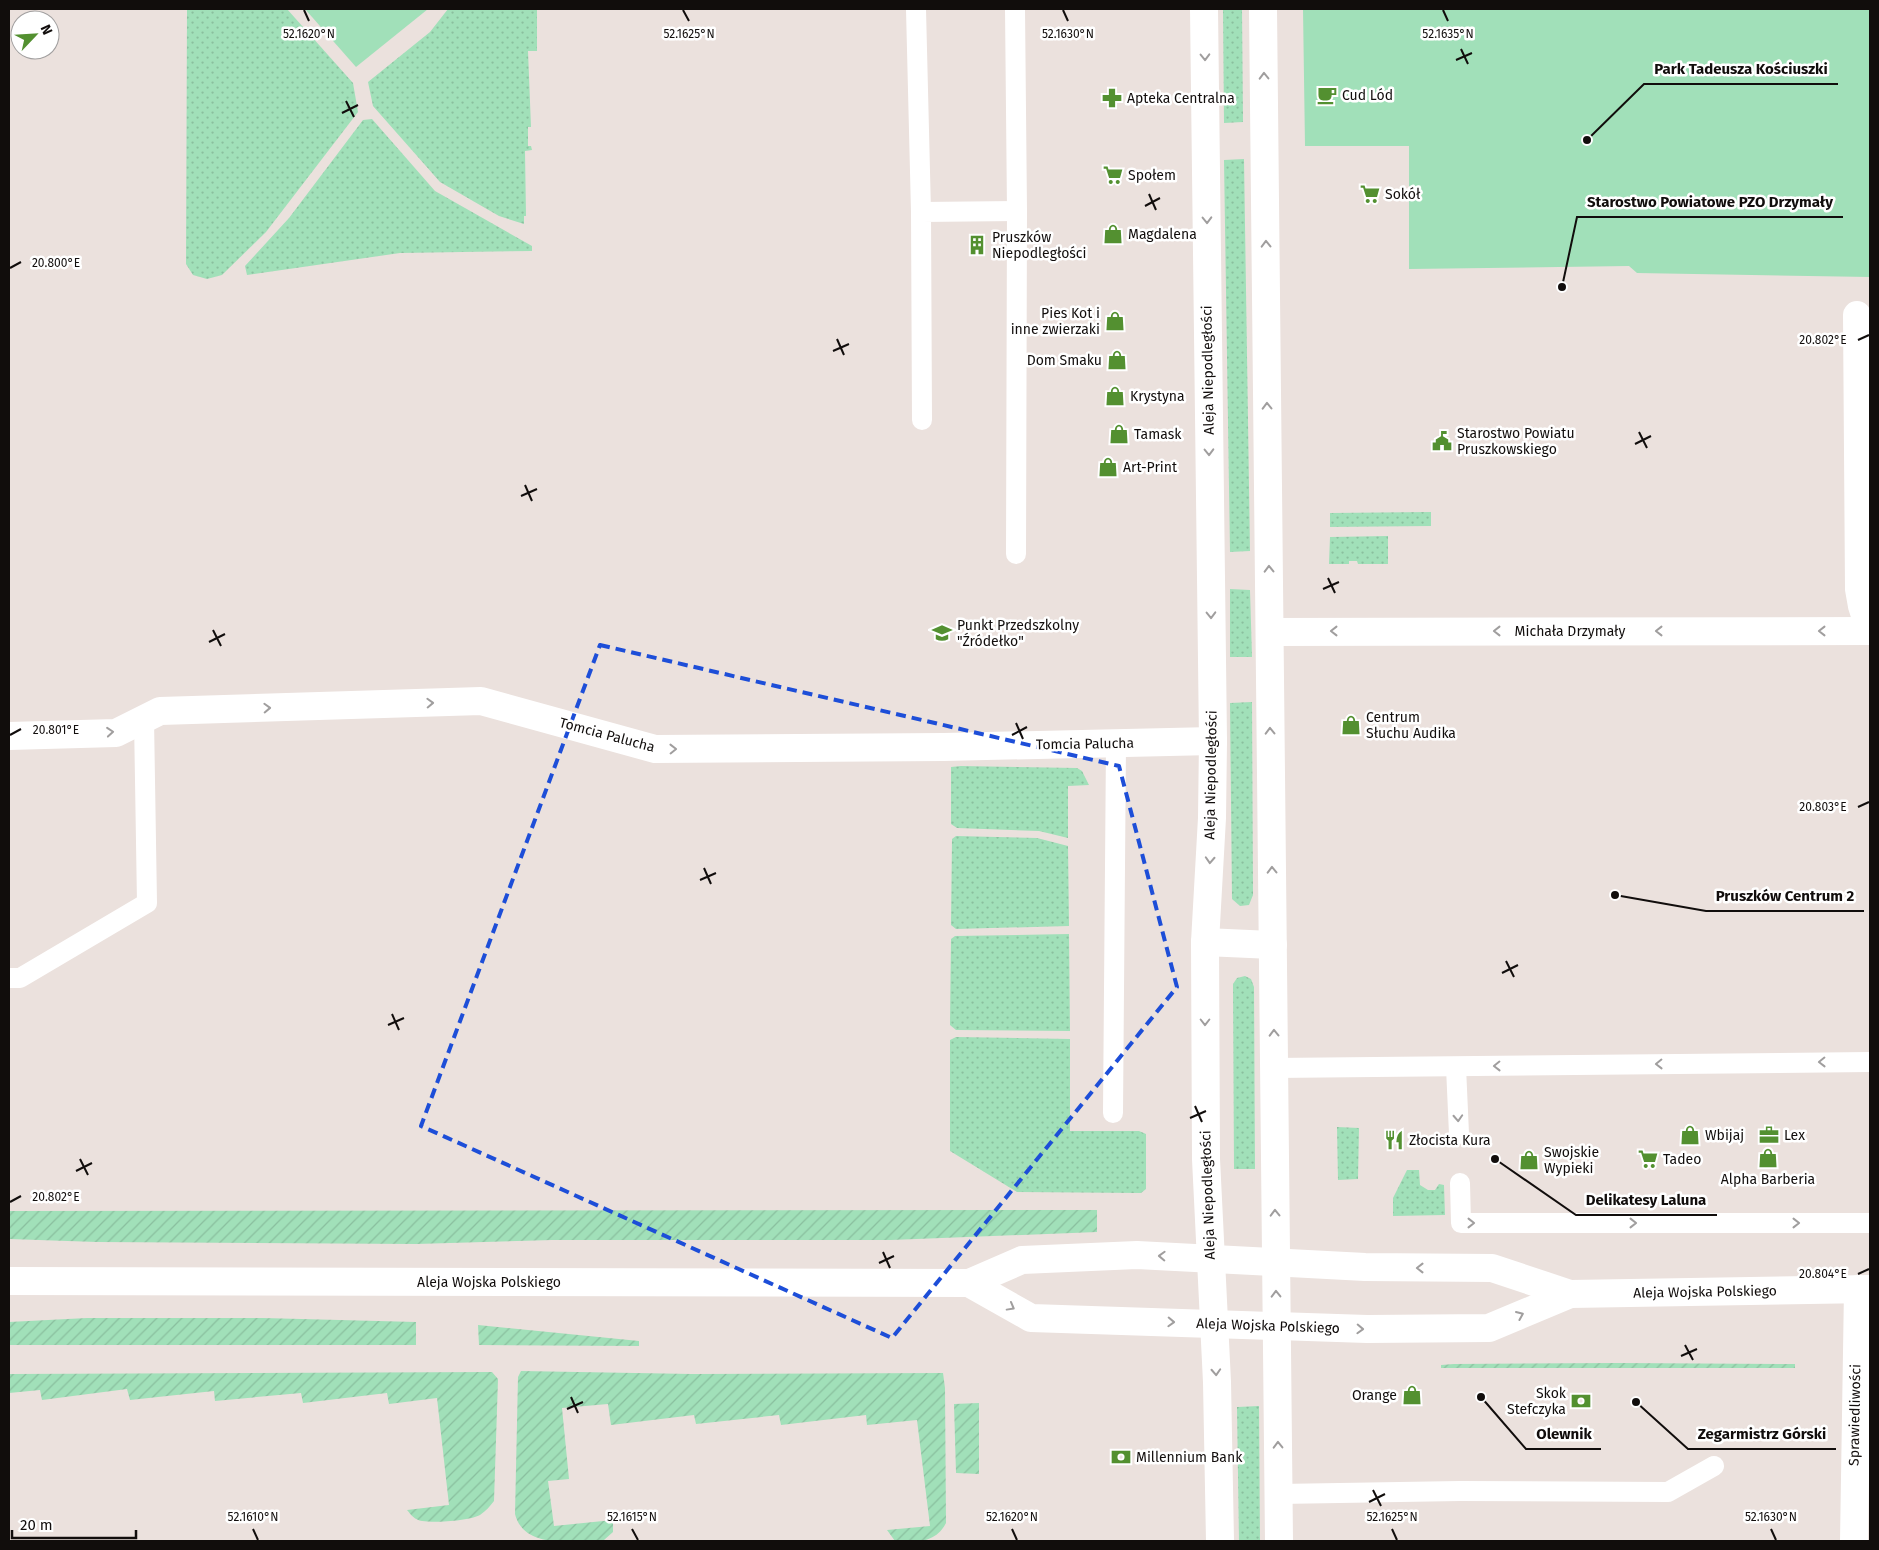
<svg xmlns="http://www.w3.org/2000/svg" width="1879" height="1550" font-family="'Fira Sans',sans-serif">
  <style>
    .grass { fill: url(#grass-dots) }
    .park { fill: #a1e0b9 }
    .garden { fill: url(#garden-furrows) }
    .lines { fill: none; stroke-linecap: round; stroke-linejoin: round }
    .lane { stroke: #fff; stroke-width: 20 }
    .street { stroke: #fff; stroke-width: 28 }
    .secondary { stroke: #fff; stroke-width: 28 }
    .oneway { stroke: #a09e9e }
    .marked { fill: none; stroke: #1d4ed8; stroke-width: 4; stroke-dasharray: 10 6; stroke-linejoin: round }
    .ticks { fill: none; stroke: #110d0c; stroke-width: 2 }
    .labels { text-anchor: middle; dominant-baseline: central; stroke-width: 5; stroke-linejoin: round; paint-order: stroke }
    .poi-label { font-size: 14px; fill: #110d0c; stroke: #fff; text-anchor: start }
    .street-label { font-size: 14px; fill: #110d0c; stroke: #fff }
    .ticks-label { font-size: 12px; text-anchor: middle; fill: #110d0c; stroke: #fff; stroke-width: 5; stroke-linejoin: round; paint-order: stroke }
    .leader { fill: none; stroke: #110d0c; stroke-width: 2 }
    .callout-dot { fill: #110d0c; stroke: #fff; stroke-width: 2 }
    .callout-label { font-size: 15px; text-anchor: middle; font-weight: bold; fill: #110d0c; stroke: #fff; stroke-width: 5; stroke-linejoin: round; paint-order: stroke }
  </style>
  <defs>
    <pattern id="grass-dots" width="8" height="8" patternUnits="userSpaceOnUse" patternTransform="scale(1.25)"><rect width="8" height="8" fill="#a1e0b9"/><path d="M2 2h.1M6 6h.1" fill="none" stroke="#8abf9e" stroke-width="1.8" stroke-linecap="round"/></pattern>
    <pattern id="garden-furrows" width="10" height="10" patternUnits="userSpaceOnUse" patternTransform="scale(1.25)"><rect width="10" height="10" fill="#a1e0b9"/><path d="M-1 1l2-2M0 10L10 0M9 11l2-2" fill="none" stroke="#8abf9e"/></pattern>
  </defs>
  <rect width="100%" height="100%" fill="#ebe1dd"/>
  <!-- grass -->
  <g class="grass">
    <polygon points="187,9 287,9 353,83 358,112 266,232 222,275 207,279 193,275 186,264"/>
    <polygon points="448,9 537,9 537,51 528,51 531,127 528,127 528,146 531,146 532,150 525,151 526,216 524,216 524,224 499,216 440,182 373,106 368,82 430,32"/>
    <polygon points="1223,9 1242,9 1243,122 1224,123"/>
    <polygon points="372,119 435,191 532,246 532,251 400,253 247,275 245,266 289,218 363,120"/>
    <polygon points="1244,159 1250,551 1230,552 1224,160"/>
    <polygon points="1431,512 1431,526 1330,527 1330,513"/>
    <polygon points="1388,536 1388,564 1358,564 1357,561 1349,561 1349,564 1329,564 1330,537"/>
    <polygon points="1230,589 1250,590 1252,657 1230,657"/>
    <polygon points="1252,702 1253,895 1249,905 1240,906 1232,899 1230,703"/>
    <polygon points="961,766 1077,768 1082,771 1089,785 1068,786 1068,838 1039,831 957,828 951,824 951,767"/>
    <polygon points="956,836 1037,838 1068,846 1069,926 956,929 951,925 952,839"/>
    <polygon points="1069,934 1070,1031 956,1030 950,1025 951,939 955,936"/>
    <polygon points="1245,976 1251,979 1254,987 1255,1169 1234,1169 1233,984 1237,978"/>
    <polygon points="956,1037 1070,1039 1070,1131 1139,1131 1146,1134 1146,1189 1141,1193 1017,1192 950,1151 950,1040"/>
    <polygon points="1337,1127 1359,1128 1358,1179 1338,1180"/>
    <polygon points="1407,1170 1419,1170 1420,1185 1428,1190 1435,1190 1439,1184 1444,1185 1445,1215 1393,1216 1393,1198"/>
    <polygon points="1259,1406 1260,1541 1239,1541 1237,1407"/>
  </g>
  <!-- park -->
  <g class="park">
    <polygon points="305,9 428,9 356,67"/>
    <polygon points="1303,9 1870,9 1870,277 1637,273 1629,266 1409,269 1409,146 1305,146"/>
  </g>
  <!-- garden -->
  <g class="garden">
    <polygon points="9,1211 1097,1210 1097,1232 891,1240 552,1240 416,1244 97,1242 9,1239"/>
    <polygon points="87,1318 263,1318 416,1322 416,1345 9,1345 9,1322"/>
    <polygon points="478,1325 639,1341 639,1346 479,1345"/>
    <polygon points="1618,1363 1795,1364 1795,1368 1441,1368 1441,1365 1454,1364"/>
    <path d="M 521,1371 L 692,1374 L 943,1373 L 945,1388 L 946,1523 C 935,1544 916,1542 895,1541 L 887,1530 L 930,1526 L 917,1420 L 867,1425 L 866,1415 L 781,1425 L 779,1415 L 696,1424 L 694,1415 L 611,1425 L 608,1404 L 562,1408 L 569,1479 L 548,1481 L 554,1526 L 613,1520 L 613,1532 L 604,1540 C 574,1541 524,1550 515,1514 L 518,1377 Z"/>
    <path d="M 492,1372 L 498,1379 L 494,1501 C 490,1506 486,1511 480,1515 C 469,1521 435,1523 422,1521 C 415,1520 411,1515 407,1510 L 449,1505 L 437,1398 L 389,1404 L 387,1393 L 303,1403 L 301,1393 L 215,1401 L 214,1391 L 130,1400 L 127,1389 L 42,1400 L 40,1390 L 9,1393 L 9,1374 Z"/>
    <polygon points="979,1403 979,1474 956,1473 954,1404"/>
  </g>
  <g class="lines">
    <!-- lane -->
    <g class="lane">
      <polyline points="916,9 921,212"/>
      <polyline points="1015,9 1017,211 1016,554"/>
      <polyline points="922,420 921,212 1017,211"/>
      <polyline points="9,978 20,978 147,903 144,719"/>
      <polyline points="1456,1067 1459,1134"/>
      <polyline points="1274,1068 1870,1062"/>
      <polyline points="1113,1113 1116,743"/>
      <polyline points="1460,1183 1461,1223 1870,1223"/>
      <polyline points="1279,1494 1460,1491 1668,1492 1714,1466"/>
    </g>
    <!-- street -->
    <g class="street">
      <polyline points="1857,315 1859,589 1862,606 1870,631"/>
      <polyline points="1270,632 1870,631"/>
      <polyline points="9,736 116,733 160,711 481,701 655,749 944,747 1213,741"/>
      <polyline points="1854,1541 1858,1289"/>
    </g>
    <!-- secondary -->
    <g class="secondary">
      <polyline points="1204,9 1213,741 1212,818 1205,942 1206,1159 1217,1382 1220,1541"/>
      <polyline points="1263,9 1279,1541"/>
      <polyline points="1205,942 1273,945"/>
      <polyline points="9,1281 969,1283 1022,1260 1137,1255 1365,1267 1492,1268 1570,1294 1870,1289"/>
      <polyline points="969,1283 1031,1318 1367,1329 1489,1328 1570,1294"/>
    </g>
  </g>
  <!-- one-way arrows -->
  <defs><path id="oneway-chevron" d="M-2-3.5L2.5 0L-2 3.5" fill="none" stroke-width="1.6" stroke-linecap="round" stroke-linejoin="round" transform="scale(1.25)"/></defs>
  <g class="oneway">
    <use href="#oneway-chevron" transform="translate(1205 57) rotate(89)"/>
    <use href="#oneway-chevron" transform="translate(1264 76) rotate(-91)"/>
    <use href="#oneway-chevron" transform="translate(1207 220) rotate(89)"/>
    <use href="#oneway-chevron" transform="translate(1266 244) rotate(-91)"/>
    <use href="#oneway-chevron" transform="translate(1267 406) rotate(-91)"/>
    <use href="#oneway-chevron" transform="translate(1209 452) rotate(89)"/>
    <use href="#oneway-chevron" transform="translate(1269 569) rotate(-91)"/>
    <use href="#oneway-chevron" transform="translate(1211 615) rotate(89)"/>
    <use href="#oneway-chevron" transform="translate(1334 631) rotate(180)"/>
    <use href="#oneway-chevron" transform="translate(1497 631) rotate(180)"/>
    <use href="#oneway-chevron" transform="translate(1659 631) rotate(-180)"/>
    <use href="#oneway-chevron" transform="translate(1822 631) rotate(-180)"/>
    <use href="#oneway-chevron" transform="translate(430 703) rotate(-2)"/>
    <use href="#oneway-chevron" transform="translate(267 708) rotate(-2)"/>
    <use href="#oneway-chevron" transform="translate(1270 731) rotate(-91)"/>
    <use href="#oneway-chevron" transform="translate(110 732) rotate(-5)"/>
    <use href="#oneway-chevron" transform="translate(673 749) rotate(-1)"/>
    <use href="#oneway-chevron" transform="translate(1210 860) rotate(93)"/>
    <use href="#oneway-chevron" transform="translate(1272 870) rotate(-91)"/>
    <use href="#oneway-chevron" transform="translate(1205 1022) rotate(90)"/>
    <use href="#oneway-chevron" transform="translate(1274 1033) rotate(-91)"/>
    <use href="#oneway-chevron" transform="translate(1822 1062) rotate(179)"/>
    <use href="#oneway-chevron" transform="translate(1659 1064) rotate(179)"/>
    <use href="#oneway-chevron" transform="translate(1497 1066) rotate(179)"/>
    <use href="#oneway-chevron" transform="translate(1458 1118) rotate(87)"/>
    <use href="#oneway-chevron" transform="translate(1275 1213) rotate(-91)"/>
    <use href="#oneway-chevron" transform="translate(1471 1223)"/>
    <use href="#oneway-chevron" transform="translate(1633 1223)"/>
    <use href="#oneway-chevron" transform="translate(1796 1223)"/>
    <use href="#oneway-chevron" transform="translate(1162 1256) rotate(-178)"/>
    <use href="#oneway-chevron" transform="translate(1420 1268) rotate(-180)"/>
    <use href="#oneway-chevron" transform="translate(1276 1294) rotate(-91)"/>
    <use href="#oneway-chevron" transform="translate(1011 1307) rotate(29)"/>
    <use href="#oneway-chevron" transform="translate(1520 1315) rotate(-23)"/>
    <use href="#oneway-chevron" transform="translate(1171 1322) rotate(2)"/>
    <use href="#oneway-chevron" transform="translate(1360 1329) rotate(2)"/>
    <use href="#oneway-chevron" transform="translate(1216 1372) rotate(87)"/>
    <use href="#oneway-chevron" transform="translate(1278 1445) rotate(-91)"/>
  </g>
  <!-- marked area -->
  <path class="marked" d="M 600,645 L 1119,766 L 1177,987 L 892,1338 L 421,1126 Z"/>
  <!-- ticks -->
  <path class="ticks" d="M 304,10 L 309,21M 683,10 L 689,21M 1063,10 L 1068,21M 1443,10 L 1448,21M 1461,49 L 1468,64M 1456,60 L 1472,53M 346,101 L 354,117M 342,113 L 358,105M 1149,194 L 1156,210M 1145,206 L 1160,198M 10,268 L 21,262M 837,339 L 844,355M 1858,340 L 1869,335M 833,351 L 849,344M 1639,432 L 1647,448M 1635,444 L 1651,436M 525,485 L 532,501M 521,496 L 537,489M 1328,578 L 1335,593M 1323,589 L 1339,582M 213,630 L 221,646M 209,642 L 225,634M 1016,723 L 1023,739M 10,735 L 21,729M 1012,735 L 1027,727M 1858,807 L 1869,802M 704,868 L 711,884M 700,880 L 716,873M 1506,961 L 1514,977M 1502,973 L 1518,965M 392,1014 L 399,1030M 388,1025 L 404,1018M 1195,1106 L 1202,1122M 1190,1118 L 1206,1111M 80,1159 L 88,1175M 76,1171 L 92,1163M 10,1202 L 21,1196M 883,1252 L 890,1268M 879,1263 L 894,1256M 1858,1274 L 1869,1269M 1685,1345 L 1693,1360M 1681,1356 L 1697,1349M 571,1397 L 578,1413M 567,1409 L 583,1402M 1373,1490 L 1381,1506M 1369,1502 L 1385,1494M 253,1529 L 258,1540M 632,1529 L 638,1540M 1012,1529 L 1017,1540M 1392,1529 L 1397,1540M 1771,1529 L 1776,1540"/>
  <!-- icons -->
  <defs>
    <symbol id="cafe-bare" viewBox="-9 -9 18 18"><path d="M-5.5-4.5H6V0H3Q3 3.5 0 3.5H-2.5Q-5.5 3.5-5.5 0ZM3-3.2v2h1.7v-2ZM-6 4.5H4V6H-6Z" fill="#539030" stroke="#fff" stroke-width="2.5" paint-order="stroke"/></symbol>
    <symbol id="pharmacy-bare" viewBox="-9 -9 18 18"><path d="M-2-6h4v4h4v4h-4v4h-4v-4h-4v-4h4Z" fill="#539030" stroke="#fff" stroke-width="2.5" paint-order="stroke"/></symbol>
    <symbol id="supermarket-bare" viewBox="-9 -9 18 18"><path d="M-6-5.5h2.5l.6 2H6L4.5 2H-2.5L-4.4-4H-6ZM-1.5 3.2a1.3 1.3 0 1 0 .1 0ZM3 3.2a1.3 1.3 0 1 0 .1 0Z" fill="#539030" stroke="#fff" stroke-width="2.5" paint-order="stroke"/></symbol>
    <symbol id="shop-bare" viewBox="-9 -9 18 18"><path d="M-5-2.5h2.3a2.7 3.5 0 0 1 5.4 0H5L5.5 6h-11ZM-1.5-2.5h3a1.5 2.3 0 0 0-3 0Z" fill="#539030" stroke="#fff" stroke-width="2.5" paint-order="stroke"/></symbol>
    <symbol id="building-bare" viewBox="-9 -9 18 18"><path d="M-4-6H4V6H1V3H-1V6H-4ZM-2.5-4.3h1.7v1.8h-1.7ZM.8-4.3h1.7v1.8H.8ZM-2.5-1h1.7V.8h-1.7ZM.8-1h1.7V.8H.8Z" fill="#539030" stroke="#fff" stroke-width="2.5" paint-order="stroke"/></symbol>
    <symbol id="civic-bare" viewBox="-9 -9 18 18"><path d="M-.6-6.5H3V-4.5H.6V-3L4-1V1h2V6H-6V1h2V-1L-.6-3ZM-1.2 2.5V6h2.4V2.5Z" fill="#539030" stroke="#fff" stroke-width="2.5" paint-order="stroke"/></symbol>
    <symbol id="school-bare" viewBox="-9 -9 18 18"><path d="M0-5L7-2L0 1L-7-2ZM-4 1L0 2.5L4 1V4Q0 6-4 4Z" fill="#539030" stroke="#fff" stroke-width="2.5" paint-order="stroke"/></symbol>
    <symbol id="office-bare" viewBox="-9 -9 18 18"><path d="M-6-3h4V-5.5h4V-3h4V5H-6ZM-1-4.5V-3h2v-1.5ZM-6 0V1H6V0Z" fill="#539030" stroke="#fff" stroke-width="2.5" paint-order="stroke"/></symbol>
    <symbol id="restaurant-bare" viewBox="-9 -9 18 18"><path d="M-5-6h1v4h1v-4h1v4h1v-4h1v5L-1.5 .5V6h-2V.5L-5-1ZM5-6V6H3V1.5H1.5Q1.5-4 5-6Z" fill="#539030" stroke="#fff" stroke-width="2.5" paint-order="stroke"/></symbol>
    <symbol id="bank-bare" viewBox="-9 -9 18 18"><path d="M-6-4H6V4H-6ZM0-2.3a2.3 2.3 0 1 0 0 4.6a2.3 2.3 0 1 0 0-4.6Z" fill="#539030" stroke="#fff" stroke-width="2.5" paint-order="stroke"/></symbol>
  </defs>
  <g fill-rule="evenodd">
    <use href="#cafe-bare" x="1313" y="81" width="28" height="28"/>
    <use href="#pharmacy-bare" x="1098" y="84" width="28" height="28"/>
    <use href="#supermarket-bare" x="1099" y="161" width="28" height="28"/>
    <use href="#supermarket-bare" x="1356" y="180" width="28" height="28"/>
    <use href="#shop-bare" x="1099" y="220" width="28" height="28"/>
    <use href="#building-bare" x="963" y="231" width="28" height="28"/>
    <use href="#shop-bare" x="1101" y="307" width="28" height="28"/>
    <use href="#shop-bare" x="1103" y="346" width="28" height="28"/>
    <use href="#shop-bare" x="1101" y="382" width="28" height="28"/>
    <use href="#shop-bare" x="1105" y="420" width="28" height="28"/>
    <use href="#civic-bare" x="1428" y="427" width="28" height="28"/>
    <use href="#shop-bare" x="1094" y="453" width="28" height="28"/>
    <use href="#school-bare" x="928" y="619" width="28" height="28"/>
    <use href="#shop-bare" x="1337" y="711" width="28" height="28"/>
    <use href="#shop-bare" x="1676" y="1121" width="28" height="28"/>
    <use href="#office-bare" x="1755" y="1121" width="28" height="28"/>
    <use href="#restaurant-bare" x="1380" y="1126" width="28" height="28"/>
    <use href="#shop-bare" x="1754" y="1144" width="28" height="28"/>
    <use href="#supermarket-bare" x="1634" y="1145" width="28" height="28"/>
    <use href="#shop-bare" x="1515" y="1146" width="28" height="28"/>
    <use href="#shop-bare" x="1398" y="1381" width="28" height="28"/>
    <use href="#bank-bare" x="1567" y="1387" width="28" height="28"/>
    <use href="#bank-bare" x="1107" y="1443" width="28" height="28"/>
  </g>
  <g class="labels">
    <!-- poi labels -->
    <g class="poi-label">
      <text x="1342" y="95">Cud Lód</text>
      <text x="1127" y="98">Apteka Centralna</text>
      <text x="1128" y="175">Społem</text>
      <text x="1385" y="194">Sokół</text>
      <text x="1128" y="234">Magdalena</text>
      <text x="992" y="237">Pruszków<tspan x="992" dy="16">Niepodległości</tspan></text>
      <text x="1100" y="313" text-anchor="end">Pies Kot i<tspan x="1100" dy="16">inne zwierzaki</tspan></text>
      <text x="1102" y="360" text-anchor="end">Dom Smaku</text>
      <text x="1130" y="396">Krystyna</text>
      <text x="1457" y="433">Starostwo Powiatu<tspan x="1457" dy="16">Pruszkowskiego</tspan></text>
      <text x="1134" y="434">Tamask</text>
      <text x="1123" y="467">Art-Print</text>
      <text x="957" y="625">Punkt Przedszkolny<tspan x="957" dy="16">"Źródełko"</tspan></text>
      <text x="1366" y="717">Centrum<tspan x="1366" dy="16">Słuchu Audika</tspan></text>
      <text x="1705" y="1135">Wbijaj</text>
      <text x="1784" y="1135">Lex</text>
      <text x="1409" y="1140">Złocista Kura</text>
      <text x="1544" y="1152">Swojskie<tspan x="1544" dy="16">Wypieki</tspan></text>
      <text x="1663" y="1159">Tadeo</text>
      <text x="1768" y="1179" text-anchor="middle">Alpha Barberia</text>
      <text x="1566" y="1393" text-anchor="end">Skok<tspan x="1566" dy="16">Stefczyka</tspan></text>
      <text x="1397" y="1395" text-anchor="end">Orange</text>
      <text x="1136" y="1457">Millennium Bank</text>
    </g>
    <!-- street labels -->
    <g class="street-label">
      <text transform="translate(1208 370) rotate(-91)">Aleja Niepodległości</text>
      <text x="1570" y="631">Michała Drzymały</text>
      <text transform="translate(607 735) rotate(15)">Tomcia Palucha</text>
      <text transform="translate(1085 744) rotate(-1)">Tomcia Palucha</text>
      <text transform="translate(1211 775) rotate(-89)">Aleja Niepodległości</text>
      <text transform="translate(1208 1195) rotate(-92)">Aleja Niepodległości</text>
      <text x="489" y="1282">Aleja Wojska Polskiego</text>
      <text transform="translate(1705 1292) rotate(-1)">Aleja Wojska Polskiego</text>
      <text transform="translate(1268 1326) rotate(2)">Aleja Wojska Polskiego</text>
      <text transform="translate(1855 1415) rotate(-89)">Sprawiedliwości</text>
    </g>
  </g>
  <g class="ticks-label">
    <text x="309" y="38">52.1620°N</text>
    <text x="689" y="38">52.1625°N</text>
    <text x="1068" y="38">52.1630°N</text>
    <text x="1448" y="38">52.1635°N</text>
    <text x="56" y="267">20.800°E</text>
    <text x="1823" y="344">20.802°E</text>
    <text x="56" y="734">20.801°E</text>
    <text x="1823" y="811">20.803°E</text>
    <text x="56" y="1201">20.802°E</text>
    <text x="1823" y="1278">20.804°E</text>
    <text x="253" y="1521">52.1610°N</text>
    <text x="632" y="1521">52.1615°N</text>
    <text x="1012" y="1521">52.1620°N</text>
    <text x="1392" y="1521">52.1625°N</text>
    <text x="1771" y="1521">52.1630°N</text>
  </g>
  <!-- callouts -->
  <path class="leader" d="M1587 140L1644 84H1838M1562 287L1577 217H1843M1615 895L1706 911H1864M1495 1159L1576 1215H1717M1481 1397L1526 1449H1601M1636 1402L1688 1449H1836"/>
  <g class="callout-dot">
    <circle cx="1587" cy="140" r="5"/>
    <circle cx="1562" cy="287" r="5"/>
    <circle cx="1615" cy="895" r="5"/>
    <circle cx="1495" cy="1159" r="5"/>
    <circle cx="1481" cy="1397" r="5"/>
    <circle cx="1636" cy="1402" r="5"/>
  </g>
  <g class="callout-label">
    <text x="1741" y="74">Park Tadeusza Kościuszki</text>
    <text x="1710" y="207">Starostwo Powiatowe PZO Drzymały</text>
    <text x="1785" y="901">Pruszków Centrum 2</text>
    <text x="1646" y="1205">Delikatesy Laluna</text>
    <text x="1564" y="1439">Olewnik</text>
    <text x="1762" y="1439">Zegarmistrz Górski</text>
  </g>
  <!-- border -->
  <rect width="1879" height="1550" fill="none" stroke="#110d0c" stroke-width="20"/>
  <!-- north arrow -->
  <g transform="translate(35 35) rotate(65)"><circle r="24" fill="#ffffff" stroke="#a09e9e"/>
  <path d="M0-4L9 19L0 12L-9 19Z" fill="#539030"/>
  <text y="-8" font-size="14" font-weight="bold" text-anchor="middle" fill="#110d0c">N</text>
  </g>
  <!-- scale -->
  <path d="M12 1530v8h124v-8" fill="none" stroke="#110d0c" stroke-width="2.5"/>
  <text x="20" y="1530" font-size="15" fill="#110d0c" stroke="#ffffff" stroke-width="4" paint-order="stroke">20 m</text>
</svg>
